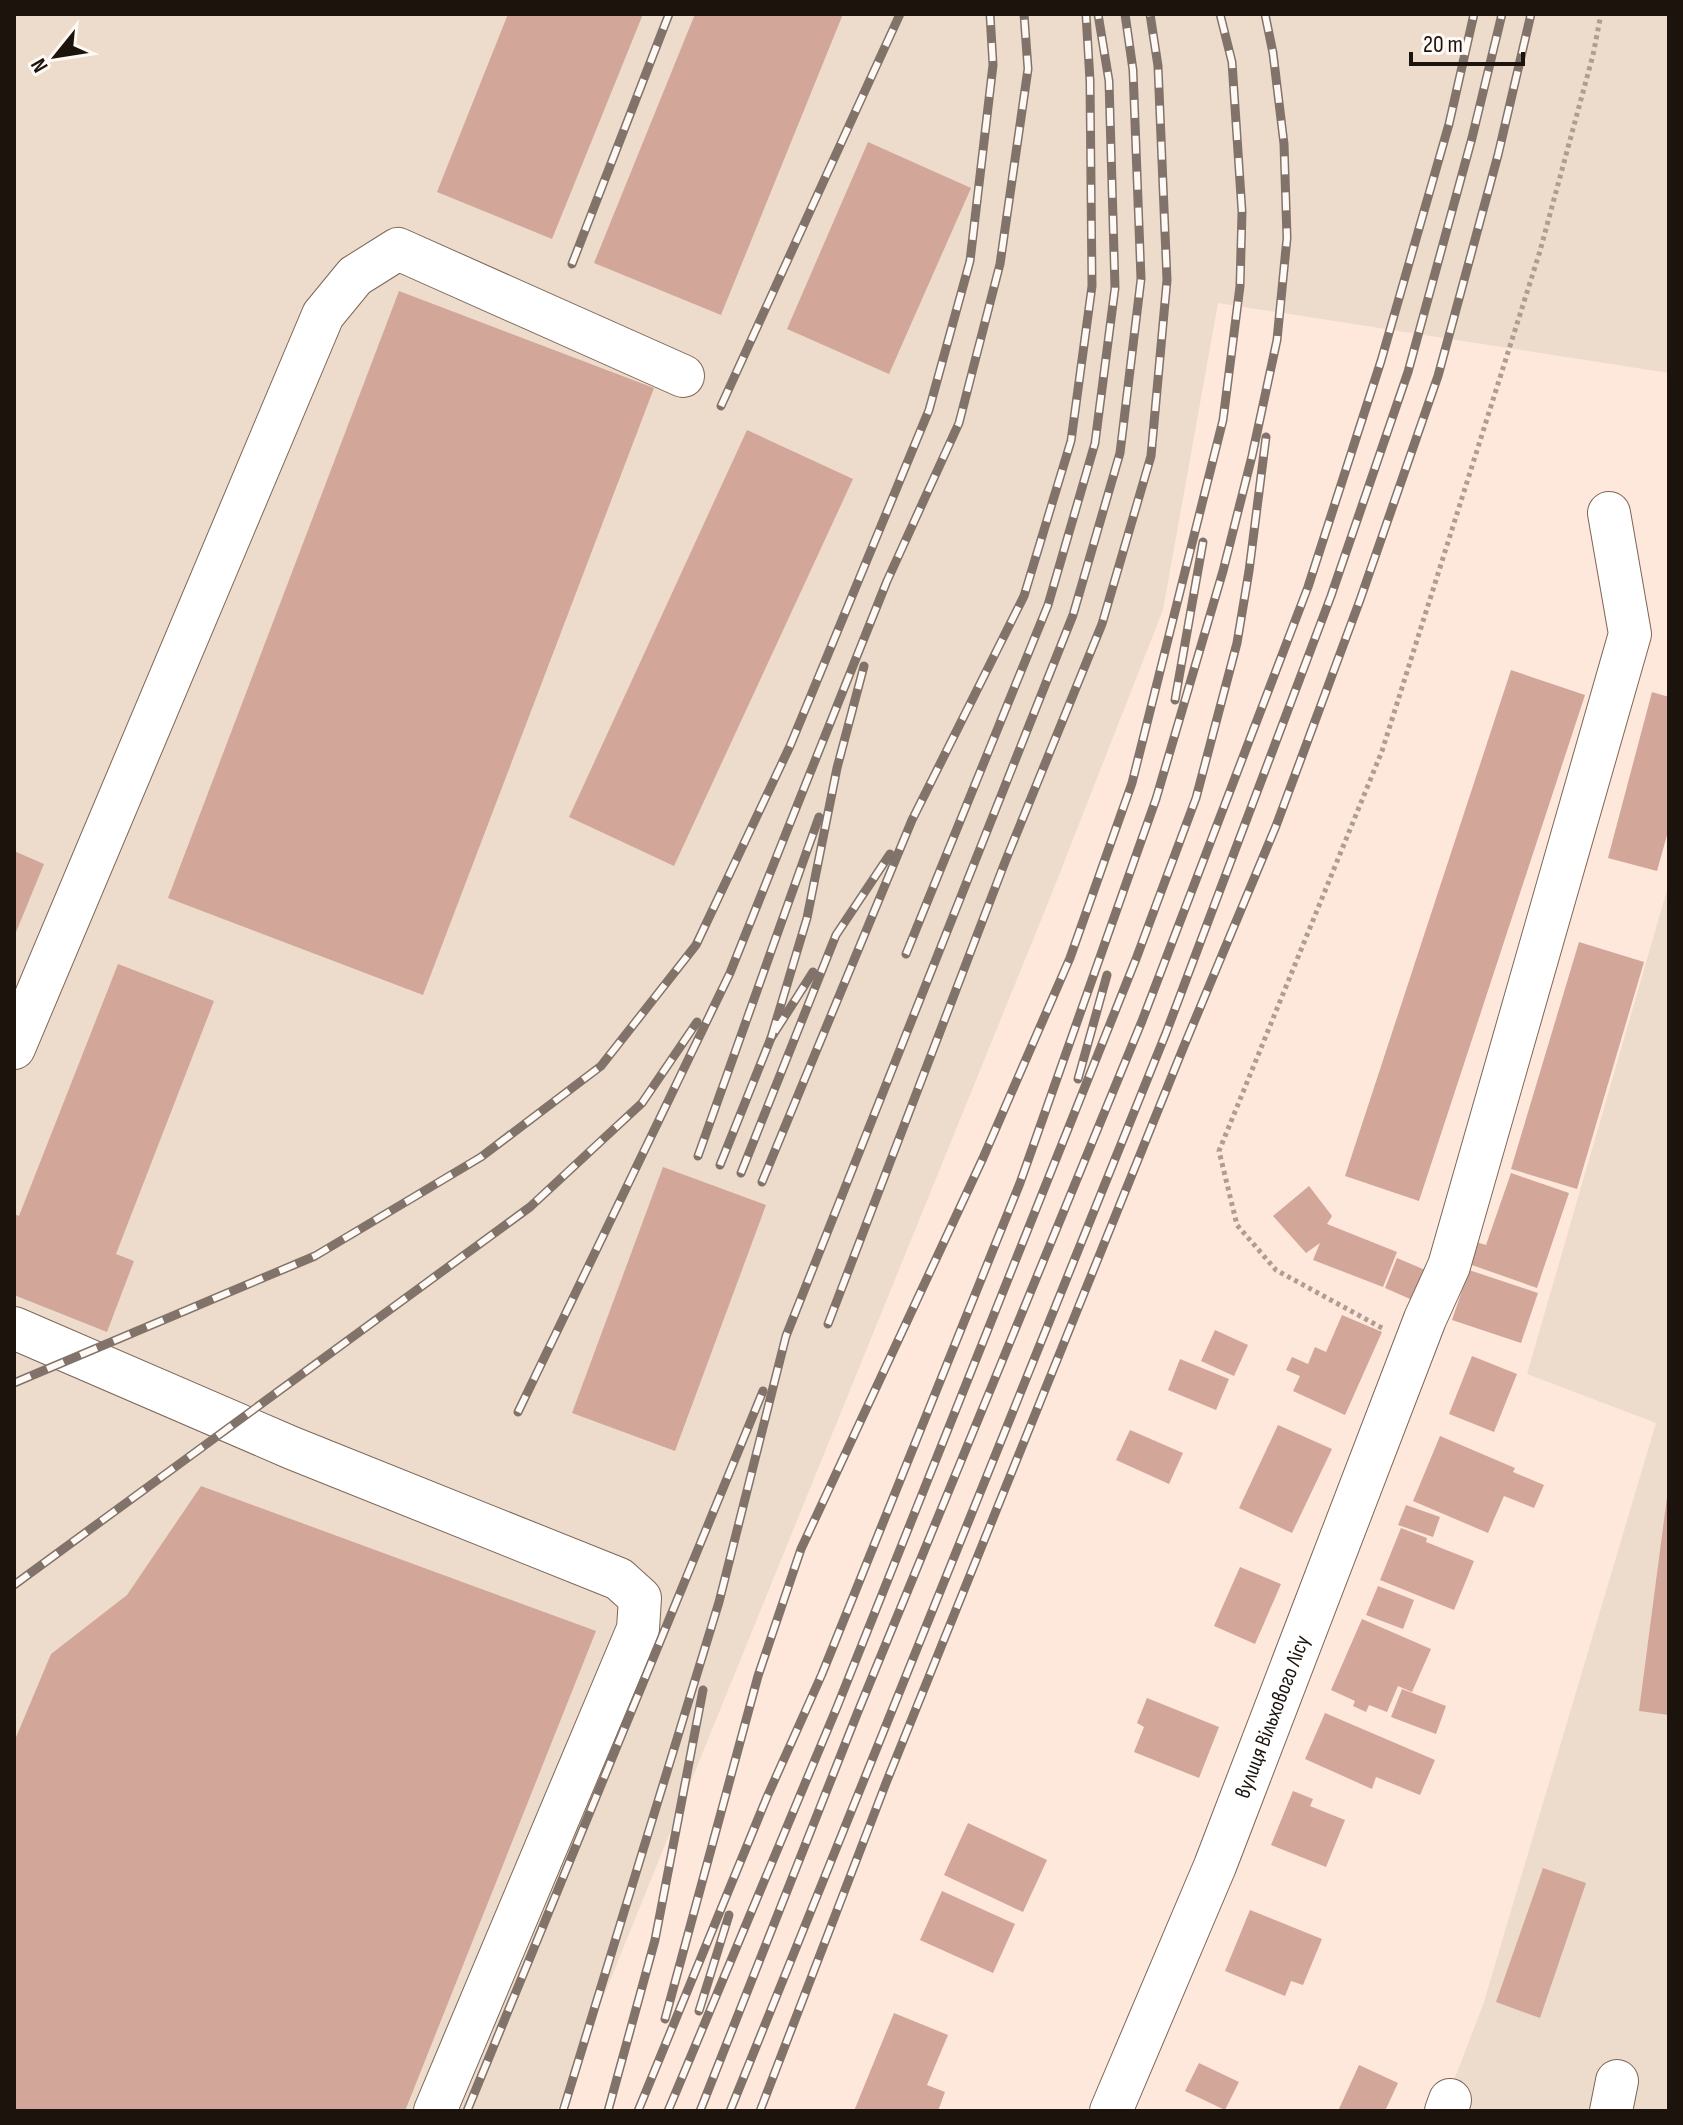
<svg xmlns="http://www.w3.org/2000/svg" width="1683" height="2125" font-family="'Sofia Sans Condensed',sans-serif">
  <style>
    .industrial { fill: #eddccb }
    .building { fill: #d3a69a }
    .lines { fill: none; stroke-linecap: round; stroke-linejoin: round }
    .minor-casing { stroke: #7d6657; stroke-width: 44 }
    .path { stroke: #ae9d92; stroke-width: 5; stroke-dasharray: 4 4; stroke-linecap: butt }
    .minor { stroke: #fff; stroke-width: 42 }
    .rail-casing { stroke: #82736a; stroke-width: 9 }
    .rail { stroke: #fff9f6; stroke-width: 6; stroke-dasharray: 18; stroke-linecap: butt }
    .labels { text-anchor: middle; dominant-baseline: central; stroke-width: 8; stroke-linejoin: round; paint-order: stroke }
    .street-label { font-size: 22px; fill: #1c130d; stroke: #fff9f6 }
  </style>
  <rect width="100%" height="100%" fill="#fee8db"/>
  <!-- industrial -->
  <g class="industrial">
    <polygon points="14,14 1669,14 1669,373 1218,303 1163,610 1048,903 557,2111 14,2111"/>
    <polygon points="1669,883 1669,2111 1442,2111 1483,2005 1656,1423 1527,1374"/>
  </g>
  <!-- building -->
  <g class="building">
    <polygon points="508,14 643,14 552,239 437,192"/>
    <polygon points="695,14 843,14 721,315 594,263"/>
    <polygon points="868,142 971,188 889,374 787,329"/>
    <polygon points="399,291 654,388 423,995 168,898"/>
    <polygon points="747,430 853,479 674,866 569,817"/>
    <polygon points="1511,670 1585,695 1419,1201 1345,1176"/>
    <polygon points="1652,692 1669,697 1669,828 1657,871 1608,858"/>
    <polygon points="14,851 44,864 14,937"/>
    <polygon points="1579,942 1644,962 1577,1189 1511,1169"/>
    <polygon points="118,964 214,1001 116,1254 134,1261 107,1332 14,1295 14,1214 19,1216"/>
    <polygon points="663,1167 766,1205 675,1451 572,1413"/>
    <polygon points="1511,1173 1569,1193 1537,1288 1469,1264 1476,1242 1486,1245"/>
    <polygon points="1309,1186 1332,1216 1327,1224 1397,1252 1383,1287 1313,1260 1320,1243 1306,1253 1273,1216"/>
    <polygon points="1397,1258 1430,1272 1417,1302 1385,1288"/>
    <polygon points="1469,1270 1538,1293 1521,1343 1452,1320"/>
    <polygon points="1342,1315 1382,1332 1345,1415 1293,1391 1300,1376 1286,1370 1292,1357 1308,1364 1315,1347 1326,1352"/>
    <polygon points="1215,1330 1248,1345 1234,1376 1201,1361"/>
    <polygon points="1472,1356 1517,1374 1494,1432 1449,1414"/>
    <polygon points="1180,1359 1229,1379 1216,1410 1168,1390"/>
    <polygon points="1278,1425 1332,1449 1292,1533 1239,1508"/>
    <polygon points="1130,1430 1183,1453 1169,1484 1116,1460"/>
    <polygon points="1440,1436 1515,1468 1513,1472 1544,1485 1534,1508 1504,1496 1488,1533 1413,1501"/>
    <polygon points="201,1486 596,1631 405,2111 14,2111 14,1742 51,1654 127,1595"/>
    <polygon points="1667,1497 1669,1497 1669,1715 1639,1711"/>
    <polygon points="1406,1505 1440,1517 1433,1537 1398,1525"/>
    <polygon points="1401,1528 1427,1538 1426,1542 1474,1561 1454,1610 1380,1580"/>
    <polygon points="1240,1567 1281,1584 1255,1644 1214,1626"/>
    <polygon points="1378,1586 1414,1600 1403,1629 1366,1615"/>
    <polygon points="1362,1619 1431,1649 1412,1692 1398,1686 1387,1712 1369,1705 1366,1712 1353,1706 1355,1701 1331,1690"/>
    <polygon points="1402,1689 1446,1706 1436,1734 1391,1717"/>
    <polygon points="1147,1698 1219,1727 1199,1778 1134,1752 1144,1727 1137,1723"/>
    <polygon points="1325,1713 1435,1760 1420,1795 1376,1777 1372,1789 1305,1759"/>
    <polygon points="1293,1791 1313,1799 1310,1806 1345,1820 1326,1867 1271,1845"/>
    <polygon points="968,1823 1047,1860 1023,1912 944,1875"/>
    <polygon points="1543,1868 1586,1883 1540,2018 1496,2002"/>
    <polygon points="942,1891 1015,1924 993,1973 920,1940"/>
    <polygon points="1250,1910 1322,1939 1303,1985 1291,1981 1285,1996 1225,1971"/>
    <polygon points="894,2013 948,2035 927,2085 945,2092 938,2111 854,2111"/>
    <polygon points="1199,2063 1239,2082 1225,2110 1185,2091"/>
    <polygon points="1359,2065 1398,2083 1385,2111 1338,2111"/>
  </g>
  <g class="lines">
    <defs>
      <g id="minor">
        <polyline points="14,1048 323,315 355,276 398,249 683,376"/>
        <polyline points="14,1328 292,1448 619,1579 640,1598 638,1629 435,2111"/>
        <path id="s1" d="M 1111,2111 L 1215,1866 L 1425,1319 L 1449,1266 L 1630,634 L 1609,513"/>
        <polyline points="1446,2111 1450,2100"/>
        <polyline points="1611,2111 1617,2081"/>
      </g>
    </defs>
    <!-- minor casing -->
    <use href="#minor" class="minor-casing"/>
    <!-- path -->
    <polyline class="path" points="1382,1328 1276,1270 1237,1225 1219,1151 1382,751 1540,251 1593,55 1601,14"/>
    <!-- minor -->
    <use href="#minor" class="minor"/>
    <defs>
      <g id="rail">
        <polyline points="572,264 669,14"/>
        <polyline points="721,406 900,14"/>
        <polyline points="1175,700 1203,542"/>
        <polyline points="906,954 1048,605 1095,443 1115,288 1109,81 1098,14"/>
        <polyline points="771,1038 807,918 837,768 864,666"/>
        <polyline points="1078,1079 1107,975"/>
        <polyline points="698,1156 819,817"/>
        <polyline points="720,1165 771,1038 813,972"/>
        <polyline points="741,1173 836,935 890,854"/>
        <polyline points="762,1182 912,820 1024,596 1071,441 1092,286 1090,81 1086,14"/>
        <polyline points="828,1324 1005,862 1102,624 1151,456 1167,280 1158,66 1150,14"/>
        <polyline points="14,1383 315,1256 481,1157 601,1066 696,945 790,746 929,410 970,261 993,65 990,14"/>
        <polyline points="518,1412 730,973 887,581 959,423 1000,264 1028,69 1024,14"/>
        <polyline points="14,1585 530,1207 642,1103 697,1022"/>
        <polyline points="699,2011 729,1915"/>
        <polyline points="665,2019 758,1676 801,1549 983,1158 1070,958 1132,783 1223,420 1240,286 1242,212 1232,62 1220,14"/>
        <polyline points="467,2111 763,1391"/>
        <polyline points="563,2111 719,1602 786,1336 1073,615 1120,453 1141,279 1133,70 1125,14"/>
        <polyline points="608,2111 655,1940 703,1690"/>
        <polyline points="638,2111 767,1797 822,1674 1020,1183 1156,799 1223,571 1252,456 1277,340 1287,238 1284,144 1273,53 1265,14"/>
        <polyline points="668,2111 837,1707 1136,959 1196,798 1237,643 1249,571 1266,437"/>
        <polyline points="700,2111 857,1714 1142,1021 1308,587 1381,361 1449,124 1474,14"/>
        <polyline points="730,2111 1166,1033 1331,596 1408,372 1472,138 1502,14"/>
        <polyline points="760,2111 886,1783 1184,1046 1276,826 1360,600 1438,376 1498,155 1531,14"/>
      </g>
    </defs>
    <!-- rail casing -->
    <use href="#rail" class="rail-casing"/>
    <!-- rail -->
    <use href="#rail" class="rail"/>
  </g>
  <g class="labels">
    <!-- street labels -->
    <g class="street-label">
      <text stroke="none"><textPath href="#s1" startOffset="426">вулиця Вільхового Лісу</textPath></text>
    </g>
  </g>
  <!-- border -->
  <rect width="1683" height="2125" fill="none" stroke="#1c130d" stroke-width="32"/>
  <!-- north arrow -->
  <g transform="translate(56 56) rotate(240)" stroke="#fff9f6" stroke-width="6" paint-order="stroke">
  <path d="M0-6L14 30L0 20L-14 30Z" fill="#1c130d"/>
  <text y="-12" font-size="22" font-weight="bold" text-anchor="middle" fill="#1c130d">N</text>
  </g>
  <!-- scale -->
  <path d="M1411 52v12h112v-12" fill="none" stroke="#1c130d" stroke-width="4"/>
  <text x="1423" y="52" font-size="24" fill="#1c130d" stroke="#fff9f6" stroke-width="6" paint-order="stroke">20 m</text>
</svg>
